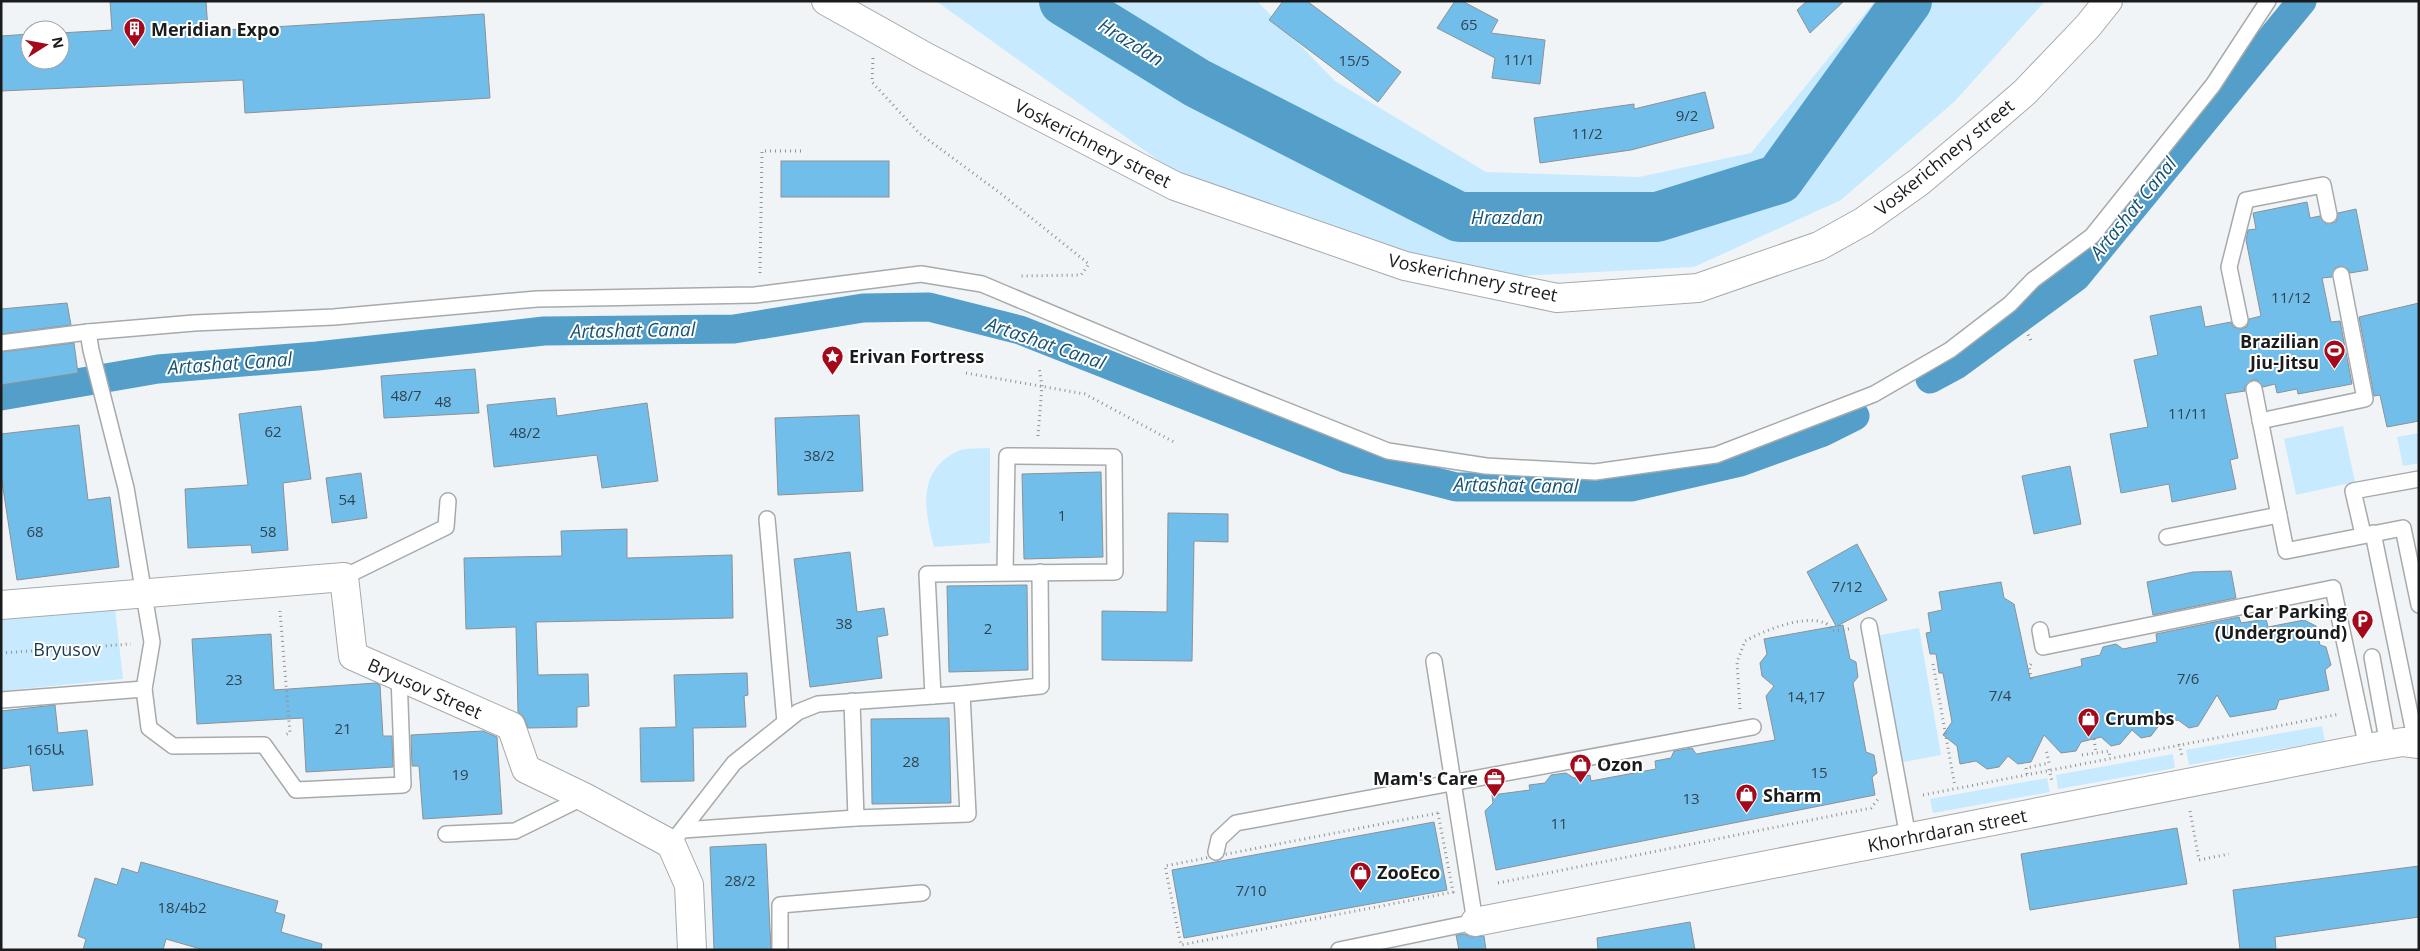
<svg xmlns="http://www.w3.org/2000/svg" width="2420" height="951" font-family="'Open Sans','Noto Sans Armenian',sans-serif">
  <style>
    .green { fill: #c7eaff }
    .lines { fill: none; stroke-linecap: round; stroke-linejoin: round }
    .canal { stroke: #539fc9; stroke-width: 29 }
    .river { stroke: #539fc9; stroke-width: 50 }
    .building { fill: #72beea; stroke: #8e9193 }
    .lane-casing { stroke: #a7aaab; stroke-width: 18 }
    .street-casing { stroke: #a7aaab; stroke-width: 30 }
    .path { stroke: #909294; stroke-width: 3; stroke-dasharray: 1 4; stroke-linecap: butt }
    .lane { stroke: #fff; stroke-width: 15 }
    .street { stroke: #fff; stroke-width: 28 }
    .labels { text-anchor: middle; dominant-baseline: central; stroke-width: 4; stroke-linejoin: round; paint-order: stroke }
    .number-label { font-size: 15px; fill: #304450 }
    .poi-label { font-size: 18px; font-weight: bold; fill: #1a1b1c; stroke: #fff; text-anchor: start }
    .street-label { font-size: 18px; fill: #1a1b1c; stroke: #fff }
    .park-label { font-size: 18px; fill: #193b4d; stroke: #fff }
    .water-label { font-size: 19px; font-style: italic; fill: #185371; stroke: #fff }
  </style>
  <rect width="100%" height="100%" fill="#f1f4f6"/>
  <!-- green -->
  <g class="green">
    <polygon points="936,1 1257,1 1335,81 1486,172 1639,177 1751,153 1875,1 2045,1 1955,101 1841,200 1694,267 1520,276 1410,258 1183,178"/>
    <polygon points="2343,426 2355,482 2296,495 2284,439"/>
    <polygon points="2419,433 2419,463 2403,466 2397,437"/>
    <path d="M 990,448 L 990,543 L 934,547 C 925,512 916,473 956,452 C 964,447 980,449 990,448 Z"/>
    <polygon points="115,608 123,679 1,691 1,620"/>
    <polygon points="1919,628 1941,755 1899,763 1876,636"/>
    <polygon points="2322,726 2325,741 2189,765 2186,750"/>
    <polygon points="2173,754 2175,768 2058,789 2056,775"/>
    <polygon points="2047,778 2050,792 1933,813 1930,799"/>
  </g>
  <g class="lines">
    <!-- canal -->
    <g class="canal">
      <polyline points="1930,379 1956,365 2076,277 2302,1"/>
      <polyline points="1,396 158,369 317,356 544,331 734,329 863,308 929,307 1020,330 1347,459 1456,487 1631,487 1740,462 1823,432 1855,416"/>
    </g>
    <!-- river -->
    <polyline class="river" points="1064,1 1197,83 1459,217 1657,217 1779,179 1907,1"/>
  </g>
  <!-- building -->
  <g class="building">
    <polygon points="110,1 206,1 208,31 484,14 490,98 245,113 243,80 1,91 1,36 30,34 30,60 60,60 60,33 112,30"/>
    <polygon points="1283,1 1307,1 1401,72 1378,102 1269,20"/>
    <polygon points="1455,1 1462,1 1498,20 1491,33 1545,40 1540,84 1492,78 1495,58 1437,28"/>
    <polygon points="1807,1 1844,1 1810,33 1797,10"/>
    <polygon points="1705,92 1714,128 1631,150 1540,163 1534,118 1634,104 1634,109"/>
    <rect x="781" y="161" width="108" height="36"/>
    <polygon points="2307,202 2310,218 2320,216 2326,224 2336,222 2338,213 2356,209 2368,270 2350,273 2348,269 2340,266 2335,268 2332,277 2322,278 2331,322 2340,321 2352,384 2298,394 2297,389 2277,393 2275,384 2263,387 2257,380 2252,380 2245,386 2245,391 2225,394 2238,458 2230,460 2236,489 2172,502 2169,484 2121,493 2110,434 2148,427 2134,360 2158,355 2150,316 2201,306 2205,327 2231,322 2233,327 2241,329 2247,327 2249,319 2261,316 2246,240 2248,230 2256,229 2253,213"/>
    <polygon points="67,303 71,325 1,334 1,309"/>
    <polygon points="2419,303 2419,421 2387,427 2380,395 2374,396 2359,317"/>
    <polygon points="74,343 78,373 1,385 1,352"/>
    <polygon points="475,369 479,413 384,418 381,376"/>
    <polygon points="555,398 557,416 647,403 658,481 602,488 597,455 494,467 487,405"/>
    <polygon points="301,406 311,479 283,483 288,550 252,553 251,545 188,548 185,489 248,485 239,414"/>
    <polygon points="859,415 863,491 778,495 775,418"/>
    <polygon points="79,425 88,500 110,497 119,567 17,580 1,475 1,434"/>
    <polygon points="2070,466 2081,524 2034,534 2022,476"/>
    <polygon points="1101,472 1103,557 1024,559 1022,474"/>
    <polygon points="361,473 367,518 332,523 326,478"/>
    <polygon points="1168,513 1228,514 1228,542 1194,541 1192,661 1102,660 1102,611 1167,612"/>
    <polygon points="627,529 627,558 732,555 733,618 536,622 538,675 588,674 589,706 577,707 577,727 528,728 523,716 518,712 516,627 466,629 464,558 562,556 561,531"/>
    <polygon points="1857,544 1887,600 1837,626 1843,625 1850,659 1856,662 1858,677 1853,683 1866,752 1874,755 1877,773 1872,777 1875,795 1496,870 1485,811 1493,803 1492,795 1530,790 1529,785 1545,783 1551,775 1566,773 1574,778 1590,775 1591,781 1656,769 1655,761 1671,758 1674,751 1692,748 1696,754 1775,740 1766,696 1774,686 1762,676 1760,663 1767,654 1764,639 1836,626 1807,572"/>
    <polygon points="850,552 857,612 884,608 888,635 877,637 882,678 810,687 794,559"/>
    <polygon points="2231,571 2236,598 2153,615 2147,582 2193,572"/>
    <polygon points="2001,582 2004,598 2014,604 2030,678 2082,666 2081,659 2100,655 2103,647 2116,644 2123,649 2157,642 2156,634 2239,617 2241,623 2266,619 2268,627 2304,620 2316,626 2320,645 2326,647 2331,665 2325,670 2329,690 2279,700 2276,709 2230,717 2217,695 2198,726 2189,728 2178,720 2160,724 2151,736 2141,738 2132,730 2120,744 2111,746 2101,737 2081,742 2076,751 2061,753 2044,735 2031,762 2018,764 2008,756 1999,767 1987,769 1976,761 1960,764 1957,746 1943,735 1952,722 1943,673 1939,673 1936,654 1930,654 1926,633 1931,632 1928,613 1942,610 1939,592"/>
    <polygon points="1027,585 1028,670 949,672 947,586"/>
    <polygon points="271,634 274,690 376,683 380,685 383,736 392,736 393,767 306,772 303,718 197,724 192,639"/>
    <polygon points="747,673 748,695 744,696 746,727 693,728 694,781 641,782 640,728 676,727 674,675"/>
    <polygon points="55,705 58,733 87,730 93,785 33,791 30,765 1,769 1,711"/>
    <polygon points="949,718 951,803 872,804 871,719"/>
    <polygon points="483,731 497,737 502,814 423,819 419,766 412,766 411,735"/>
    <polygon points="1434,822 1447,890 1184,938 1172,870"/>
    <polygon points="2177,828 2187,884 2030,910 2021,854"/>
    <polygon points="766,844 771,950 714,950 710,847"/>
    <polygon points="141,862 278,901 275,912 285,915 281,932 322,944 321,950 204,950 166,939 163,950 83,950 86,939 78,936 95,878 117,885 122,868 138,873"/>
    <polygon points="2419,866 2419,917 2275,937 2276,950 2240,950 2233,890"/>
    <polygon points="1690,922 1695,950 1598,950 1597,938"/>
    <polygon points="1465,934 1470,937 1484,936 1486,950 1459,950 1456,935"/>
  </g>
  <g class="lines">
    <defs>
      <g id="lane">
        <polyline points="2240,320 2229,267 2246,200 2323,185 2329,215"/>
        <polyline points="88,332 91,350 126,488 152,642 144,689 149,728 173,746 264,745 296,790 403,785 399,676"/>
        <polyline points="1,343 88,332 194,323 334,317 537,299 755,295 921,274 982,284 1210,380 1388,451 1486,466 1595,472 1716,455 1874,394 1950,350 2010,304 2033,280 2092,236 2213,85 2268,1"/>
        <polyline points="2254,389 2286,551 2403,528 2419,605"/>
        <polyline points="2260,421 2365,399 2341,275"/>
        <polyline points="767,519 785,722"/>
        <polyline points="2373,533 2416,743"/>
        <polyline points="2363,534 2353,491 2419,479"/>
        <polyline points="2167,537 2279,515"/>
        <polyline points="344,577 446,527 448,501"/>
        <polyline points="1869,626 1908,837"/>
        <polyline points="2040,630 2043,647 2333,588 2367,748"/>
        <polyline points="2372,657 2388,745"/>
        <polyline points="962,694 1041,686 1040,572"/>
        <polyline points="933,696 927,574 1115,572 1114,457 1007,456 1005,572"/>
        <polyline points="1,700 144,689"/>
        <polyline points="852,701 856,818"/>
        <polyline points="446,834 515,831 584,797"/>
        <polyline points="671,844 734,763 798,712 818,704 962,694 968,814 856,818 683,830"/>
        <polyline points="1216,852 1219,839 1236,823 1753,727"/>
        <polyline points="780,950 780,905 922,893"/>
        <polyline points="1339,950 1475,922 1434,661"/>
      </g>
      <g id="street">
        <polyline points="826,1 926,57 1175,186 1405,266 1557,298 1698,288 1819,246 1864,221 1919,182 1981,130 2025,92 2088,26 2108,1"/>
        <polyline points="1,605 344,577 353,656 511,726 526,769 584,797 671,844 689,885 692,950"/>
        <polyline points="1475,922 2367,748 2403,742 2419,744"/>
      </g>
    </defs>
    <!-- lane casing -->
    <use href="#lane" class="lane-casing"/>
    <!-- street casing -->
    <use href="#street" class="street-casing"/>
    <!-- path -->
    <g class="path">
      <polyline points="873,58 872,82 919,133 1000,193 1089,264 1081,275 1021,276"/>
      <polyline points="760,273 762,151 804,151"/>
      <polyline points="2022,321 2031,341"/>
      <polyline points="966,373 1085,394 1174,442"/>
      <polyline points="1038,436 1042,386 1039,367"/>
      <polyline points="280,611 290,733 284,735"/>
      <polyline points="1,653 131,644"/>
      <polyline points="1933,664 1955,787"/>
      <polyline points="2031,664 2029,667 2032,683"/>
      <path d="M 1740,709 L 1737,662 L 1745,641 C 1763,631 1804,614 1825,623 C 1828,624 1831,629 1833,631 L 1849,629"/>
      <polyline points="2094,739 2096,753"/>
      <polyline points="2179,744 2182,756"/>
      <polyline points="2082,755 2109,751 2110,757"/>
      <polyline points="2049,769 2052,781"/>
      <polyline points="2027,774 2026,768 2049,763 2046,749"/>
      <polyline points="1923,795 2340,714"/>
      <polyline points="2190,811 2199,860 2229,854"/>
      <polygon points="1438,813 1453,892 1181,945 1165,866"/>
      <polyline points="1498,883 1871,808 1879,798"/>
    </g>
    <!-- lane -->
    <use href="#lane" class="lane"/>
    <!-- street -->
    <use href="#street" class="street"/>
  </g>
  <!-- icons -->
  <defs>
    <symbol id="building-pin" viewBox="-11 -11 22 30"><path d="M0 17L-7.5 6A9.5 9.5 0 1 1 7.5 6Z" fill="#a3091b" stroke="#fff"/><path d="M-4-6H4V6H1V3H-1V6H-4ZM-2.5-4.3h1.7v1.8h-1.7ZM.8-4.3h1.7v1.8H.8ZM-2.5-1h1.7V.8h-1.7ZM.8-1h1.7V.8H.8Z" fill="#fff"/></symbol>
    <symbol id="stadium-pin" viewBox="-11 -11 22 30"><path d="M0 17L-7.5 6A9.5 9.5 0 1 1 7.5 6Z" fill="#a3091b" stroke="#fff"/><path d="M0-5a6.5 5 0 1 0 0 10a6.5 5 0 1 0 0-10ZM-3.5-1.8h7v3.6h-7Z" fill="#fff"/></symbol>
    <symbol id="sight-pin" viewBox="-11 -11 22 30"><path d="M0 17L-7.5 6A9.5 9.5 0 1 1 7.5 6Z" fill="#a3091b" stroke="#fff"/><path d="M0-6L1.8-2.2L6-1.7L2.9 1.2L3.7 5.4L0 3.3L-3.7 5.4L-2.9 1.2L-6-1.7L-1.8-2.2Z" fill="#fff"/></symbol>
    <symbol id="parking-pin" viewBox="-11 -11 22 30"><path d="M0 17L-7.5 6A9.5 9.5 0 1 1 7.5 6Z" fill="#a3091b" stroke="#fff"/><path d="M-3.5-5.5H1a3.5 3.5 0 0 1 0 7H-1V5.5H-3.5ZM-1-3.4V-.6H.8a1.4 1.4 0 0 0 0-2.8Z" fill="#fff"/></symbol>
    <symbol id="shop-pin" viewBox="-11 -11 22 30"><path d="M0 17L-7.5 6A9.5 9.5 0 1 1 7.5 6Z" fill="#a3091b" stroke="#fff"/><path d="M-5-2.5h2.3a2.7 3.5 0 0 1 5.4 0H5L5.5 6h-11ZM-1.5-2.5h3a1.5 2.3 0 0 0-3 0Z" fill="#fff"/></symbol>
    <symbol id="office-pin" viewBox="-11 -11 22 30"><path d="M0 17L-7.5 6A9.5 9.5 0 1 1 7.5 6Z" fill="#a3091b" stroke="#fff"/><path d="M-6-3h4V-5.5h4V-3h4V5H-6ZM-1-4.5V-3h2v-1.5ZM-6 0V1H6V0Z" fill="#fff"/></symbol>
  </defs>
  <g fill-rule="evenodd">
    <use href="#building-pin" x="122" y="16" width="25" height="34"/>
    <use href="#stadium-pin" x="2322" y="338" width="25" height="34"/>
    <use href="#sight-pin" x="820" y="344" width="25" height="34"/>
    <use href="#parking-pin" x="2350" y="608" width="25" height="34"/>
    <use href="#shop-pin" x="2076" y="706" width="25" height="34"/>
    <use href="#shop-pin" x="1568" y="752" width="25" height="34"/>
    <use href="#office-pin" x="1482" y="766" width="25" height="34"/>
    <use href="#shop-pin" x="1734" y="782" width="25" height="34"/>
    <use href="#shop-pin" x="1348" y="860" width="25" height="34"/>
  </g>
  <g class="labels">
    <!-- number labels -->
    <g class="number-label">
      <text x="1469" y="24">65</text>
      <text x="1519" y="59">11/1</text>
      <text x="1354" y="60">15/5</text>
      <text x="1687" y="115">9/2</text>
      <text x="1587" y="133">11/2</text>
      <text x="2291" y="297">11/12</text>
      <text x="406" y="395">48/7</text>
      <text x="443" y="401">48</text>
      <text x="2188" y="413">11/11</text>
      <text x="273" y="431">62</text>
      <text x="525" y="432">48/2</text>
      <text x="819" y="455">38/2</text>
      <text x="347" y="499">54</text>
      <text x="1062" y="515">1</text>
      <text x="35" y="531">68</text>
      <text x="268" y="531">58</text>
      <text x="1847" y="586">7/12</text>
      <text x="844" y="623">38</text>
      <text x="988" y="628">2</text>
      <text x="2188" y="678">7/6</text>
      <text x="234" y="679">23</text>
      <text x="2000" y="695">7/4</text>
      <text x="1806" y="696">14,17</text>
      <text x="343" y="728">21</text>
      <text x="45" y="749">165Ա</text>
      <text x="911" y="761">28</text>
      <text x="1819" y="772">15</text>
      <text x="460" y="774">19</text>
      <text x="1691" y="798">13</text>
      <text x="1559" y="823">11</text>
      <text x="740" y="880">28/2</text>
      <text x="1251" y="890">7/10</text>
      <text x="182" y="907">18/4b2</text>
    </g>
    <!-- poi labels -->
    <g class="poi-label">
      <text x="151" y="29">Meridian Expo</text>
      <text x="2319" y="341" text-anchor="end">Brazilian<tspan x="2319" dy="21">Jiu-Jitsu</tspan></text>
      <text x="849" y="356">Erivan Fortress</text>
      <text x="2347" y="611" text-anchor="end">Car Parking<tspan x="2347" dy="21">(Underground)</tspan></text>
      <text x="2105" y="718">Crumbs</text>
      <text x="1597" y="764">Ozon</text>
      <text x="1478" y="778" text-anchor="end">Mam's Care</text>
      <text x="1763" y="795">Sharm</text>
      <text x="1377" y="872">ZooEco</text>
    </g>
    <!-- street labels -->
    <g class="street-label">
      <text transform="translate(1093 143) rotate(27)">Voskerichnery street</text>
      <text transform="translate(1944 157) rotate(-39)">Voskerichnery street</text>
      <text transform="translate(1473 277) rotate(12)">Voskerichnery street</text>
      <text transform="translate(425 688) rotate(24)">Bryusov Street</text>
      <text transform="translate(1947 830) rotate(-11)">Khorhrdaran street</text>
    </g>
    <!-- park labels -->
    <g class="park-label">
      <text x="67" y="649">Bryusov</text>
    </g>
    <!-- water labels -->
    <g class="water-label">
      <text transform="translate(1131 42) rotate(32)">Hrazdan</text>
      <text transform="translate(2133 208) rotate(-51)">Artashat Canal</text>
      <text x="1507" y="217">Hrazdan</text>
      <text transform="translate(633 330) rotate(-1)">Artashat Canal</text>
      <text transform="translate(1046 343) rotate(19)">Artashat Canal</text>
      <text transform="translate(230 363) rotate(-4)">Artashat Canal</text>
      <text transform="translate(1516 485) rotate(1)">Artashat Canal</text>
    </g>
  </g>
  <!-- border -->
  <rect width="2420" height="951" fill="none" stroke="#1a1b1c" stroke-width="5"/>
  <!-- north arrow -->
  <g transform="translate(45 45) rotate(79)"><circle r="24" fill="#ffffff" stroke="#a3a4a4"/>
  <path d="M0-4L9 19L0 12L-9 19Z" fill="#a3091b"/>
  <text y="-8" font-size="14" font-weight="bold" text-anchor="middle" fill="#1a1b1c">N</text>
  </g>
</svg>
